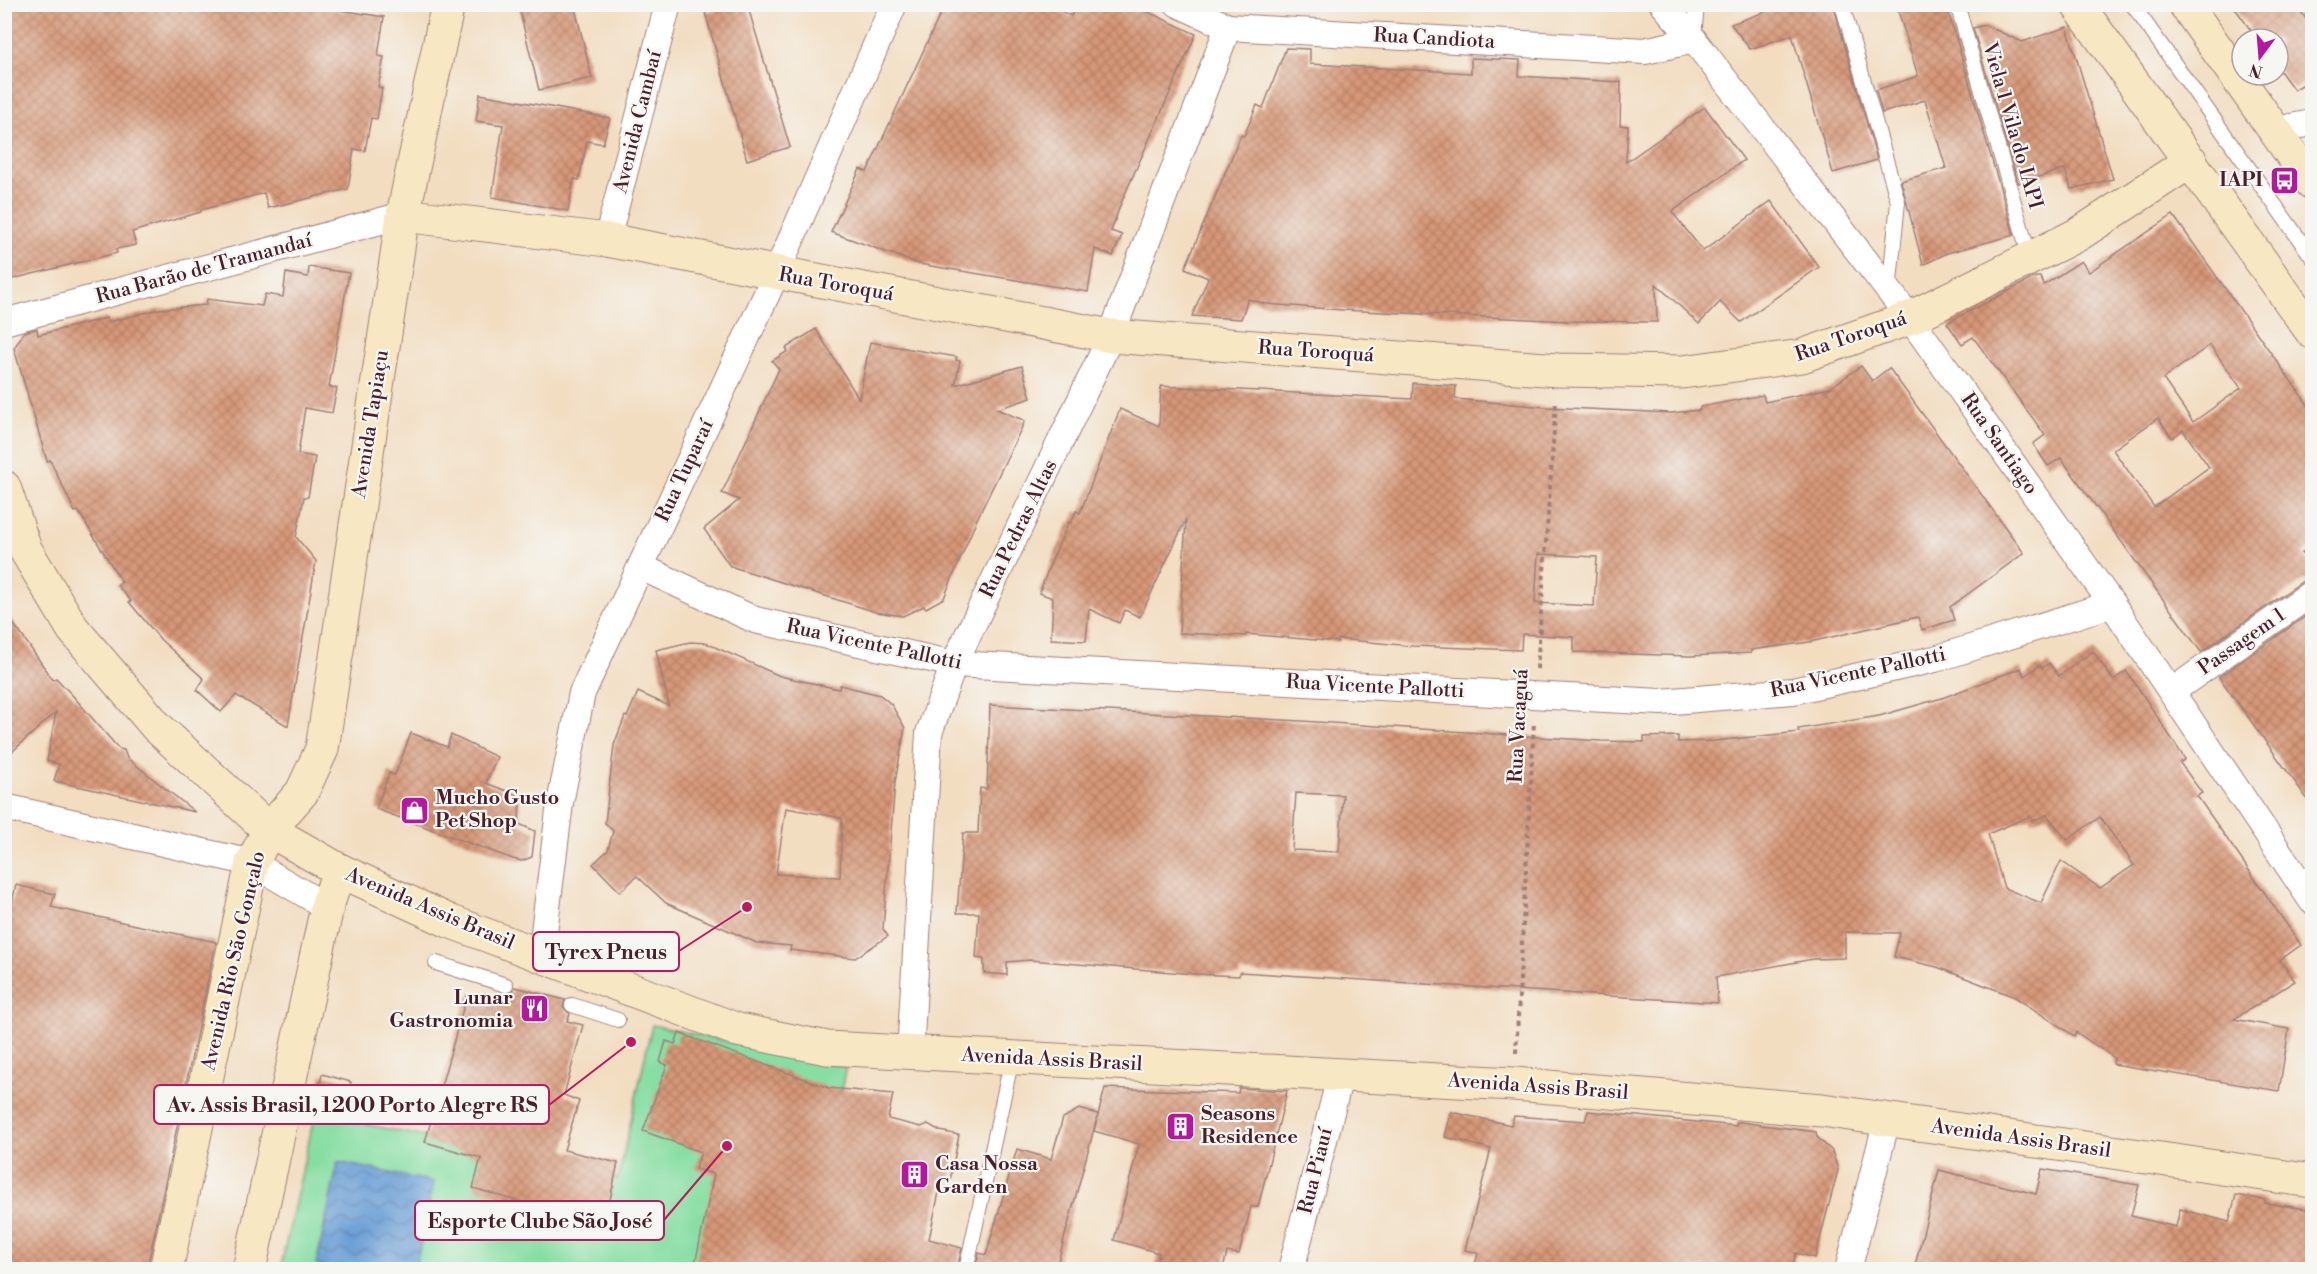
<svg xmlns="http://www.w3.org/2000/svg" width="2317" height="1274" font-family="'Libre Bodoni',serif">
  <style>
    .green { fill: #87dea3; stroke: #687e67; stroke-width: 1.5 }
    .water { fill: url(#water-waves); stroke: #595e80; stroke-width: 1.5 }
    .building { fill: url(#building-cross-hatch); fill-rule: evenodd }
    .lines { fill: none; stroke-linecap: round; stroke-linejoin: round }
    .lane-casing { stroke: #9e7e76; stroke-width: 16 }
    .street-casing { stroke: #9e7e76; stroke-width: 28 }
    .secondary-casing { stroke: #9e7e76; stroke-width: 35 }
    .path { stroke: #9e7e76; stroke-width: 4; stroke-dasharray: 4.5 4.5; stroke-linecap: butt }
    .lane { stroke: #fff; stroke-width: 14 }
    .street { stroke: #fff; stroke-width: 26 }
    .secondary { stroke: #f7e8c3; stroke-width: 33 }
    .labels { text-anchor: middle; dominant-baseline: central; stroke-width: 4.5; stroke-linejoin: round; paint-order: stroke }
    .street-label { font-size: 20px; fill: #4a1f2b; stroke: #f6f6f2 }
    .poi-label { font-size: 20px; font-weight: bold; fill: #4a1f2b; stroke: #f6f6f2; text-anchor: start }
    .leader { fill: none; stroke: #c2185b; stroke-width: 2 }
    .callout-dot { fill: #c2185b; stroke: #f6f6f2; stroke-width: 2 }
    .callout { fill: #f6f6f2; stroke: #c2185b; stroke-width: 2 }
    .callout-label { font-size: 21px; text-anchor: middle; font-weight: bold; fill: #4a1f2b }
  </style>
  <defs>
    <pattern id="water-waves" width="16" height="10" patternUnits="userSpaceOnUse" patternTransform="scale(1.5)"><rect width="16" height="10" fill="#689dd5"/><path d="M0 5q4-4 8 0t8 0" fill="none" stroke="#587fad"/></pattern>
    <pattern id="building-cross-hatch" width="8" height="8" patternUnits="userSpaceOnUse" patternTransform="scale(1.5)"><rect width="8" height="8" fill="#d79878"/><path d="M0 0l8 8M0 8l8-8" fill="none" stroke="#b07b63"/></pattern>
  </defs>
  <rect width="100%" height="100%" fill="#f6f6f2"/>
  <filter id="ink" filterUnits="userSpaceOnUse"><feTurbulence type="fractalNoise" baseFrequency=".0167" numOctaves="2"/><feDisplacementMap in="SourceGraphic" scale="12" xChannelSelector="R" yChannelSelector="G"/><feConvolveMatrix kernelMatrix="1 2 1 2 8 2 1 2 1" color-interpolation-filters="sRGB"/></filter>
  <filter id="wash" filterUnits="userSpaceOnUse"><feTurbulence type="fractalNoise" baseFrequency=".008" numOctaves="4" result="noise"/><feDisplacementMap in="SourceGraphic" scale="24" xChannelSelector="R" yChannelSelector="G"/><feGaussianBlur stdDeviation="1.35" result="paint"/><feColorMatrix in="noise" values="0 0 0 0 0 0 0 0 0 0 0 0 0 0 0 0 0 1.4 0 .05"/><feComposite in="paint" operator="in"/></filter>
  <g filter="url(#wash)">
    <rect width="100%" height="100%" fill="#f2ddc1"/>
    <!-- green -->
    <polygon class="green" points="652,1025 846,1067 802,1269 280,1270 315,1113 618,1179"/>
    <!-- water -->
    <polygon class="water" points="338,1162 434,1182 415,1269 336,1270 316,1265"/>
    <g id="blocks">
      <!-- building -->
      <g class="building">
        <polygon points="4,4 301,4 384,17 378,56 384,57 378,87 382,88 377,119 371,118 365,151 354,149 348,189 268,208 264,193 201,210 201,212 132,232 136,245 116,249 117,253 4,281"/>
        <polygon points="518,4 574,4 592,78 539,90"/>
        <polygon points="743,4 747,4 790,147 747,160 705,12"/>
        <polygon points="945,4 1046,4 1071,16 1076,4 1131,4 1196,34 1121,203 1111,231 1122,235 1113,256 1095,249 1088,292 919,264 831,232 860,169 867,172"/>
        <polygon points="1787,4 1833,4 1877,160 1833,173 1792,35 1750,49 1731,24"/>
        <polygon points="1896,4 1946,4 2014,235 1947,253 1923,265 1901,181 1946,168 1925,100 1882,113 1876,90 1918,76"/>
        <polygon points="2232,4 2295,4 2313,28 2313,78 2294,90 2278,68 2278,39 2257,39"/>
        <polygon points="1985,25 2022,42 2067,27 2113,179 2071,189 2065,169 2018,183 1973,28"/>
        <polygon points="1286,48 1310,49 1310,64 1471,73 1471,58 1520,60 1519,76 1621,82 1620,125 1628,126 1626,162 1705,107 1744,160 1672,212 1703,251 1771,201 1819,267 1741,322 1720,302 1699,324 1656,284 1657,322 1570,321 1342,310 1266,304 1248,299 1241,319 1192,316 1208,278 1185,268 1241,135 1244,136 1257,105 1263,108"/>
        <polygon points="480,94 610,118 603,144 587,141 579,180 574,179 568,211 492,197 503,125 476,121"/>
        <path d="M 2173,215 L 2313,412 L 2313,546 L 2302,553 L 2313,568 L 2313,578 L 2303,581 L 2201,652 L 2061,458 L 2048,466 L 2033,444 L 2045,435 L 1973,337 L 1962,344 L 1947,323 L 2035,277 L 2040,277 L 2044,285 L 2081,261 L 2089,272 ZM 2210,345 L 2241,388 L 2193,422 L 2163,379 ZM 2158,418 L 2172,438 L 2183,430 L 2209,467 L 2154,507 L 2113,450 Z"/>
        <polygon points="309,267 349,273 329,387 337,388 332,413 305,408 298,454 315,457 308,497 304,497 296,537 316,561 288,726 236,695 221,712 197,690 204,679 161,640 129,602 131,601 117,585 122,582 78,511 75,512 50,460 47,461 14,348 24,332 37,329 38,335 107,318 108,322 160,309 206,305 207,299 262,306 265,294 283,297 286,273 308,277"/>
        <polygon points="816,329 859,399 870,342 957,357 956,360 960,361 955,385 1022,366 1031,398 997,409 1025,421 977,519 944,598 926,608 924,606 903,616 876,612 730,566 704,529 739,500 722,493 779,369 772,361 788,351 786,348"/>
        <path d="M 1861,366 L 1872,381 L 1889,368 L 2024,553 L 1950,607 L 1954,620 L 1922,630 L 1918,617 L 1810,642 L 1751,650 L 1751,653 L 1690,656 L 1574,652 L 1574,637 L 1522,634 L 1521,650 L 1412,646 L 1338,639 L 1338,642 L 1246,634 L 1246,636 L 1179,633 L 1186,519 L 1140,617 L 1125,610 L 1119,623 L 1089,609 L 1086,641 L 1051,639 L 1053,598 L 1039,593 L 1052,560 L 1069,522 L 1071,523 L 1076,511 L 1080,513 L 1120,409 L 1159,426 L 1161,386 L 1412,399 L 1413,383 L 1456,386 L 1455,399 L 1547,407 L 1671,413 L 1700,410 L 1700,407 L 1763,395 L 1765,402 L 1830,388 ZM 1538,554 L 1597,557 L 1594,606 L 1535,603 Z"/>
        <polygon points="4,610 53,680 56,678 73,696 119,749 124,750 127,758 195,812 54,781 59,764 47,761 56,712 4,759"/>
        <polygon points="2313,611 2313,807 2219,677"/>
        <path d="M 690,642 L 706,643 L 780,676 L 839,689 L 840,685 L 880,695 L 891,704 L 905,728 L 895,782 L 883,929 L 888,936 L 855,958 L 790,950 L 791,946 L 757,943 L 666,903 L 637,876 L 620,892 L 593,864 L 608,850 L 613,831 L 605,823 L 614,745 L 625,716 L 627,717 L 638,692 L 669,706 L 656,650 ZM 786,808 L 842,818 L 840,877 L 776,874 Z"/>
        <path d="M 2093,651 L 2113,680 L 2126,671 L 2141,692 L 2185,759 L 2180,763 L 2202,793 L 2197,796 L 2301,945 L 2280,960 L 2295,981 L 2234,1019 L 2289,1029 L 2279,1091 L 2113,1064 L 2114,1058 L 2076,1032 L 2074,1036 L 2015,997 L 1937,967 L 1894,957 L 1900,933 L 1845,932 L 1845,958 L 1813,959 L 1716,977 L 1718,1003 L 1240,972 L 1239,976 L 1195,974 L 1030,960 L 1007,962 L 1007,975 L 984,973 L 984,959 L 976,958 L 979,913 L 957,913 L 963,833 L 978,833 L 980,788 L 987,789 L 990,705 L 1302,721 L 1601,741 L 1644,742 L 1644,737 L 1678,736 L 1678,742 L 1714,741 L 1799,732 L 1798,729 L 1879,716 L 1942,698 L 2021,668 L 2024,676 L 2040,665 L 2042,668 L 2049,663 L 2059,676 ZM 1296,793 L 1343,795 L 1339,852 L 1292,850 ZM 2047,815 L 2067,840 L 2100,817 L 2134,865 L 2100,888 L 2061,861 L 2041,903 L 2004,888 L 1988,834 L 2030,816 L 2032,821 Z"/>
        <polygon points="411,733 447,747 451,735 497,757 486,783 520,796 519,824 535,831 532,857 522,861 513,859 376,809 389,773 395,775"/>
        <polygon points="16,885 55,894 51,907 216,942 147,1269 4,1269 4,901 12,902"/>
        <polygon points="515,987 565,1000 563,1007 570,1014 567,1021 583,1025 564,1095 579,1101 564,1150 618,1163 606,1218 543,1203 541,1208 473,1188 481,1158 425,1142 467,995 501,1004 504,994 512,992"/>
        <polygon points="679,1033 829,1088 893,1094 888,1119 921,1127 928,1124 940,1131 959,1135 950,1180 942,1178 929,1239 962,1248 957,1269 694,1269 714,1174 695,1169 701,1152 643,1131 667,1065 660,1062 666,1041 675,1044"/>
        <polygon points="322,1074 351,1082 346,1106 317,1100"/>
        <polygon points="1105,1088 1238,1093 1239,1088 1287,1091 1258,1207 1251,1207 1239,1254 1227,1252 1223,1269 1155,1269 1159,1253 1114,1240 1139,1144 1094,1131"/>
        <polygon points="1079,1109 1098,1114 1056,1269 975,1269 979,1253 986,1255 1017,1149 1051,1159 1063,1118"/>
        <polygon points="1588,1111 1736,1126 1737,1122 1740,1122 1816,1132 1817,1137 1832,1151 1838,1170 1815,1258 1796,1253 1792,1269 1474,1269 1478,1253 1465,1250 1491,1149 1445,1137 1451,1112 1511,1125 1514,1116 1585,1121"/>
        <polygon points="2042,1169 2139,1185 2131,1216 2176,1227 2180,1209 2229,1222 2236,1195 2265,1200 2265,1203 2313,1210 2313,1269 1914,1269 1939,1170 2036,1194"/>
      </g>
    </g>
  </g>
  <g filter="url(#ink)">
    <use href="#blocks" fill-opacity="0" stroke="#9e7e76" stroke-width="1.5"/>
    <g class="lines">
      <defs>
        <g id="lane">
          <polyline points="1842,4 1898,202 1889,291"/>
          <polyline points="1957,4 2030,258"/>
          <polyline points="2132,4 2312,257"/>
          <polyline points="1694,38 1697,4"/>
          <polyline points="436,963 506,985"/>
          <polyline points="572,1005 618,1020"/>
          <polyline points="966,1270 1012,1058"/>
        </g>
        <g id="street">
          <polyline points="1178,4 1228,27 1645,51 1694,40"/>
          <polyline points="1663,4 1694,40 1910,318 2112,604 2312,901"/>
          <polyline points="2275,130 2312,123"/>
          <polyline points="607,240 668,4"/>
          <polyline points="4,322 403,215"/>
          <polyline points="641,567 755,620 954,664 1661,702 1793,691 1935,659 2112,604"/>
          <polyline points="2172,691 2312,593"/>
          <polyline points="4,807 252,863 327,907"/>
          <polyline points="541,956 560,803 582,693 776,274 894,4"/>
          <polyline points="910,1054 929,733 954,664 1111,336 1228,27"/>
          <polyline points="1291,1270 1341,1073"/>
          <polyline points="1848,1270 1887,1120"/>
        </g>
        <g id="secondary">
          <polyline points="2077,4 2312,332"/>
          <polyline points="2185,4 2312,183"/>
          <polyline points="403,215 607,240 1111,336 1558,370 1682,372 1802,356 1910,318 2079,234 2191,161"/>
          <polyline points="4,487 25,549 73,629 157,727 269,830 339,870 449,921 738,1030 827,1048 1514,1084 1822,1110 2312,1181"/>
          <polyline points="166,1270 252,863 269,830 302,792 322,749 403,215 448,4"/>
          <polyline points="249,1270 327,907 339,870"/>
        </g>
      </defs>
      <!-- lane casing -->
      <use href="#lane" class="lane-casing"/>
      <!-- street casing -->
      <use href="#street" class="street-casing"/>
      <!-- secondary casing -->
      <use href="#secondary" class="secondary-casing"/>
      <!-- path -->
      <g class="path">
        <polyline points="1537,669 1556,402"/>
        <polyline points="1516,1053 1534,722"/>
      </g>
      <!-- lane -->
      <use href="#lane" class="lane"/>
      <!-- street -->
      <use href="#street" class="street"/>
      <!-- secondary -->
      <use href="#secondary" class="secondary"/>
    </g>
  </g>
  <!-- icons -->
  <defs>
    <symbol id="bus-square" viewBox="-11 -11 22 22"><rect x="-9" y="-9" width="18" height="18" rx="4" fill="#b5179e" stroke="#f6f6f2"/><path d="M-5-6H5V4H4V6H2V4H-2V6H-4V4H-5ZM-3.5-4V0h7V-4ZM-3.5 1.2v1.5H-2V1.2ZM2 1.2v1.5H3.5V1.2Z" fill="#fff"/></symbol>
    <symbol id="shop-square" viewBox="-11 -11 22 22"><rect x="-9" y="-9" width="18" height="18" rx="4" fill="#b5179e" stroke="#f6f6f2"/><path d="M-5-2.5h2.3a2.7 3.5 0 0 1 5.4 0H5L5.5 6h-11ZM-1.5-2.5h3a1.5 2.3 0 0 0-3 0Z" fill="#fff"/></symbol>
    <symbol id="restaurant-square" viewBox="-11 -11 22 22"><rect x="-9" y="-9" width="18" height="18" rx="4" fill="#b5179e" stroke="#f6f6f2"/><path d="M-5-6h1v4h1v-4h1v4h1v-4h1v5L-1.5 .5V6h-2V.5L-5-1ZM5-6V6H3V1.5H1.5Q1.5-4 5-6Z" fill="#fff"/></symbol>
    <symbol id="building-square" viewBox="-11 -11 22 22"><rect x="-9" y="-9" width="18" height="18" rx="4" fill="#b5179e" stroke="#f6f6f2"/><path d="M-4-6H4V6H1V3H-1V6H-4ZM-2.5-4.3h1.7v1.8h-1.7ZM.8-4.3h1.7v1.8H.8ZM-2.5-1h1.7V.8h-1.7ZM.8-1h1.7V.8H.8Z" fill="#fff"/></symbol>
  </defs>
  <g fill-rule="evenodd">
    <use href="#bus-square" x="2268" y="164" width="33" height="33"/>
    <use href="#shop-square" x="398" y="794" width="33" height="33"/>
    <use href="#restaurant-square" x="518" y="992" width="33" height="33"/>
    <use href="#building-square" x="1164" y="1110" width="33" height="33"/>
    <use href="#building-square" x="898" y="1158" width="33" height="33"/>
  </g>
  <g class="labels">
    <!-- street labels -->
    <g class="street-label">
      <text transform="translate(1434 39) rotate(3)">Rua Candiota</text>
      <text transform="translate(638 122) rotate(-76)">Avenida Cambaí</text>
      <text transform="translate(2012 126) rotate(74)">Viela 1 Vila do IAPI</text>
      <text transform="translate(204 269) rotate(-15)">Rua Barão de Tramandaí</text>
      <text transform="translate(836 285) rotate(10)">Rua Toroquá</text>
      <text transform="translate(1851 337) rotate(-19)">Rua Toroquá</text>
      <text transform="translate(1316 352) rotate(4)">Rua Toroquá</text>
      <text transform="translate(371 424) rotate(-81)">Avenida Tapiaçu</text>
      <text transform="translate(1999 444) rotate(55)">Rua Santiago</text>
      <text transform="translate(685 471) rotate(-65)">Rua Tuparaí</text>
      <text transform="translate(1019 529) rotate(-64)">Rua Pedras Altas</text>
      <text transform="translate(2242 642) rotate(-35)">Passagem 1</text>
      <text transform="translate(874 645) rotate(12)">Rua Vicente Pallotti</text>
      <text transform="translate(1858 673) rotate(-12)">Rua Vicente Pallotti</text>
      <text transform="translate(1375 687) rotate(3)">Rua Vicente Pallotti</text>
      <text transform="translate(1519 726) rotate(-87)">Rua Vacaguá</text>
      <text transform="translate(430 909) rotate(23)">Avenida Assis Brasil</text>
      <text transform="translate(234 961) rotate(-77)">Avenida Rio São Gonçalo</text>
      <text transform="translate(1052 1060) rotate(3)">Avenida Assis Brasil</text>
      <text transform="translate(1538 1087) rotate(4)">Avenida Assis Brasil</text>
      <text transform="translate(2021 1139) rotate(8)">Avenida Assis Brasil</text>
      <text transform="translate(1316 1171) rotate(-76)">Rua Piauí</text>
    </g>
    <!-- poi labels -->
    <g class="poi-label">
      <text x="2263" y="180" text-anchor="end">IAPI</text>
      <text x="435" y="798">Mucho Gusto<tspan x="435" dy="23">Pet Shop</tspan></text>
      <text x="513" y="998" text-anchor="end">Lunar<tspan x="513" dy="23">Gastronomia</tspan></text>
      <text x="1201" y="1114">Seasons<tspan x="1201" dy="23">Residence</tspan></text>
      <text x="935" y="1164">Casa Nossa<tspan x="935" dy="23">Garden</tspan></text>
    </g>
  </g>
  <!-- callouts -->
  <path class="leader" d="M747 907L679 951M631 1042L549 1105M727 1146L664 1220"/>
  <g class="callout-dot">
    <circle cx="747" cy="907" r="6"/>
    <circle cx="631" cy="1042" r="6"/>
    <circle cx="727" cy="1146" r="6"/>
  </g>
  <g class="callout">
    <rect x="533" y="932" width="146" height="39" rx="6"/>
    <rect x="154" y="1085" width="395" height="39" rx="6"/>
    <rect x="415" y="1201" width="249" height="39" rx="6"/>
  </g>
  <g class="callout-label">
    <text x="606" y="959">Tyrex Pneus</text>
    <text x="352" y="1112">Av. Assis Brasil, 1200 Porto Alegre RS</text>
    <text x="540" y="1228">Esporte Clube São José</text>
  </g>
  <!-- margin -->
  <rect width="2317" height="1274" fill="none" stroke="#f6f6f2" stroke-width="24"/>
  <!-- north arrow -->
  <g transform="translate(2260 57) rotate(196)"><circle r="28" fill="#f6f6f2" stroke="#b1a0a2" stroke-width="1.5"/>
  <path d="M0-4.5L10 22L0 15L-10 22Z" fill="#b5179e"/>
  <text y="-9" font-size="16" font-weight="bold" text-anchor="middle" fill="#4a1f2b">N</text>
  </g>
</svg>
